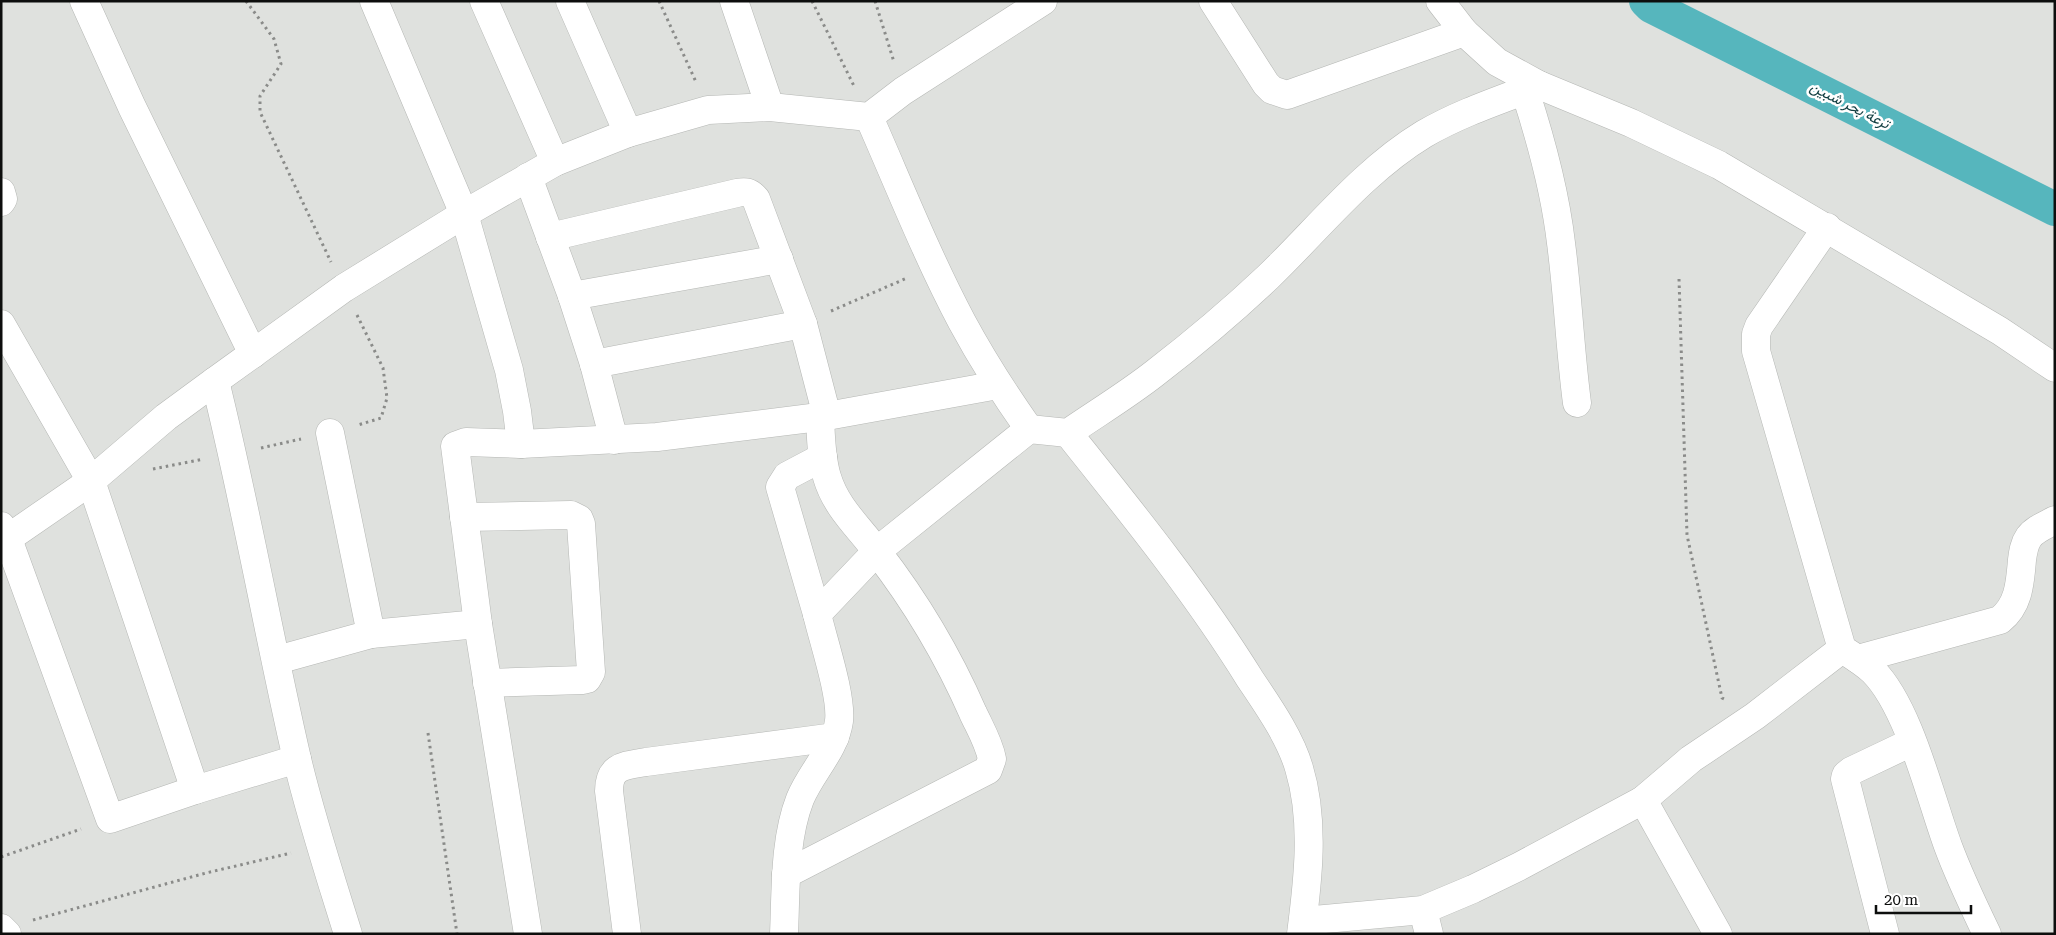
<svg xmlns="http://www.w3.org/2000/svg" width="2056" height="935" font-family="'Roboto Serif',Vazirmatn,serif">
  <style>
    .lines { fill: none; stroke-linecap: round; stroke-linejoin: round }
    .canal { stroke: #56b6bd; stroke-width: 34 }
    .minor-casing { stroke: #b5b7b4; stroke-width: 29 }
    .major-casing { stroke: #b5b7b4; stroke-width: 29 }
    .path { stroke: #8a8b89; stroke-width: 3; stroke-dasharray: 2.5 4; stroke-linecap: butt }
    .minor { stroke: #fff; stroke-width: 28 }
    .major { stroke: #fff; stroke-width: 28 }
    .labels { text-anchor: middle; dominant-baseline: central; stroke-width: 5; stroke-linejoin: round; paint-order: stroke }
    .water-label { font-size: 15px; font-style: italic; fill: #113e41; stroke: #fff }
  </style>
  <rect width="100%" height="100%" fill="#dfe1de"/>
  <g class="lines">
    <!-- canal -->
    <polyline class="canal" points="1646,1 1651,6 2055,209"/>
    <defs>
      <g id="minor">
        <polyline points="84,1 132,107 253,354"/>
        <polyline points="374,1 464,214 509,370 517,411 521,444"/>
        <polyline points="484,1 555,162"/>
        <polyline points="570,1 628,133"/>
        <polyline points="734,1 770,107"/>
        <polyline points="1213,1 1266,84 1272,90 1287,95 1464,32"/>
        <polyline points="1440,1 1464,32 1497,62 1539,85 1631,123 1719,165 2000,331 2055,368"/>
        <path d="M 1525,91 C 1541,140 1555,191 1561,243 C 1568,296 1570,350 1577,403"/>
        <path d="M 869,117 C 899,185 927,256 962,322 C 982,359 1005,395 1029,429"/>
        <polyline points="528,177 572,296 594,364 614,440"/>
        <polyline points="1,192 3,199 1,202"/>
        <path d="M 1827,227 L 1759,326 L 1756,334 L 1756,351 L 1842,649 C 1853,656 1863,662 1873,671 C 1909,707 1930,797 1948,846 C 1959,876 1973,905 1987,934"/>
        <path d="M 550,237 L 737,193 C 746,191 750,192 756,199 L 803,324 L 827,416"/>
        <polyline points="572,296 779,259"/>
        <polyline points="1,324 91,481 195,790"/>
        <polyline points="594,364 803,324"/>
        <polyline points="215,381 344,288 464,214 555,162 628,133 708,110 770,107 869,117 903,91 1043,1"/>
        <polyline points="330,433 371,634"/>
        <path d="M 1068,433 C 1132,513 1196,592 1250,679 C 1268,706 1290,737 1299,768 C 1315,821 1308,880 1301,934"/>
        <polyline points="464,517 571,515 579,519 581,524 591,672 587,679 583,680 487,683"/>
        <polyline points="1,526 8,539 110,819 195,790 297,759"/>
        <path d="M 1,543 L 91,481 L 166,417 L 215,381 C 246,506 268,633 297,759 C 311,818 330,876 348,934"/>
        <polyline points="817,614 780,487 787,476 823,457"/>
        <path d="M 1858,659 L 2000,620 C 2019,605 2020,583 2022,560 C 2023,552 2024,544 2029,537 C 2035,529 2046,525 2055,520"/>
        <polyline points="277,660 371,634 478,624"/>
        <polyline points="1643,800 1718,934"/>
        <path d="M 786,874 L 988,770 L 992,759 C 989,743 980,728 973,713 C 948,656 916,602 878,553 C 860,528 836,508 827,477 C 821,458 821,437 820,417"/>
        <polyline points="1423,910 1429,934"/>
        <polyline points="1303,921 1423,910 1473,889 1520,866 1643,800 1691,759 1755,716 1842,649"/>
        <polyline points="528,934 478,624 455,446 466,442 521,444 657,437 827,416 998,385"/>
        <path d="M 627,934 L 609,791 C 609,765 625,766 646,762 L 835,737"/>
        <path d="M 784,934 C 786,890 784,840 800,799 C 811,772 835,750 839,721 C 842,696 823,640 817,614 L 877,551 L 1029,429 L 1068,433 C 1097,413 1127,395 1155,373 C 1194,343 1232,311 1268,277 C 1318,229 1363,171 1424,134 C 1460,113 1500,100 1539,85"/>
        <polyline points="1885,934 1845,779 1846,775 1851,771 1912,742"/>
      </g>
      <polyline id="major" points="1,928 7,934"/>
    </defs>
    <!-- minor casing -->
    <use href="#minor" class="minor-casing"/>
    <!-- major casing -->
    <use href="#major" class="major-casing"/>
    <!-- path -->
    <g class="path">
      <polyline points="246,1 274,39 281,64 260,96 260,112 331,262"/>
      <polyline points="659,1 696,82"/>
      <polyline points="812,1 854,86"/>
      <polyline points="875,1 894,62"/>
      <polyline points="1679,279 1687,535 1722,698 1726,700"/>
      <polyline points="831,311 907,278"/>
      <polyline points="357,315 383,368 387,398 381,418 358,425"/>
      <polyline points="261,448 301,439"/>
      <polyline points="153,469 204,459"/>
      <polyline points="428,733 457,934"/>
      <polyline points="1,857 81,829"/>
      <polyline points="33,920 206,873 291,853"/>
    </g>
    <!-- minor -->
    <use href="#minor" class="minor"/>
    <!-- major -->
    <use href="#major" class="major"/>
  </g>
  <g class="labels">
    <!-- water labels -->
    <g class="water-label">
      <text transform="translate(1850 105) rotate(27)">ترعة بحر شبين</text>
    </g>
  </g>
  <!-- border -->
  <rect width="2056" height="935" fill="none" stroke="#0d0e0d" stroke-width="5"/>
  <!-- scale -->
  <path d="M1876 905v8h95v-8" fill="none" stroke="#0d0e0d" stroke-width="2.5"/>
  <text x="1884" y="905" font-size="15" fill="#0d0e0d" stroke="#ffffff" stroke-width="4" paint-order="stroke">20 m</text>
</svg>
